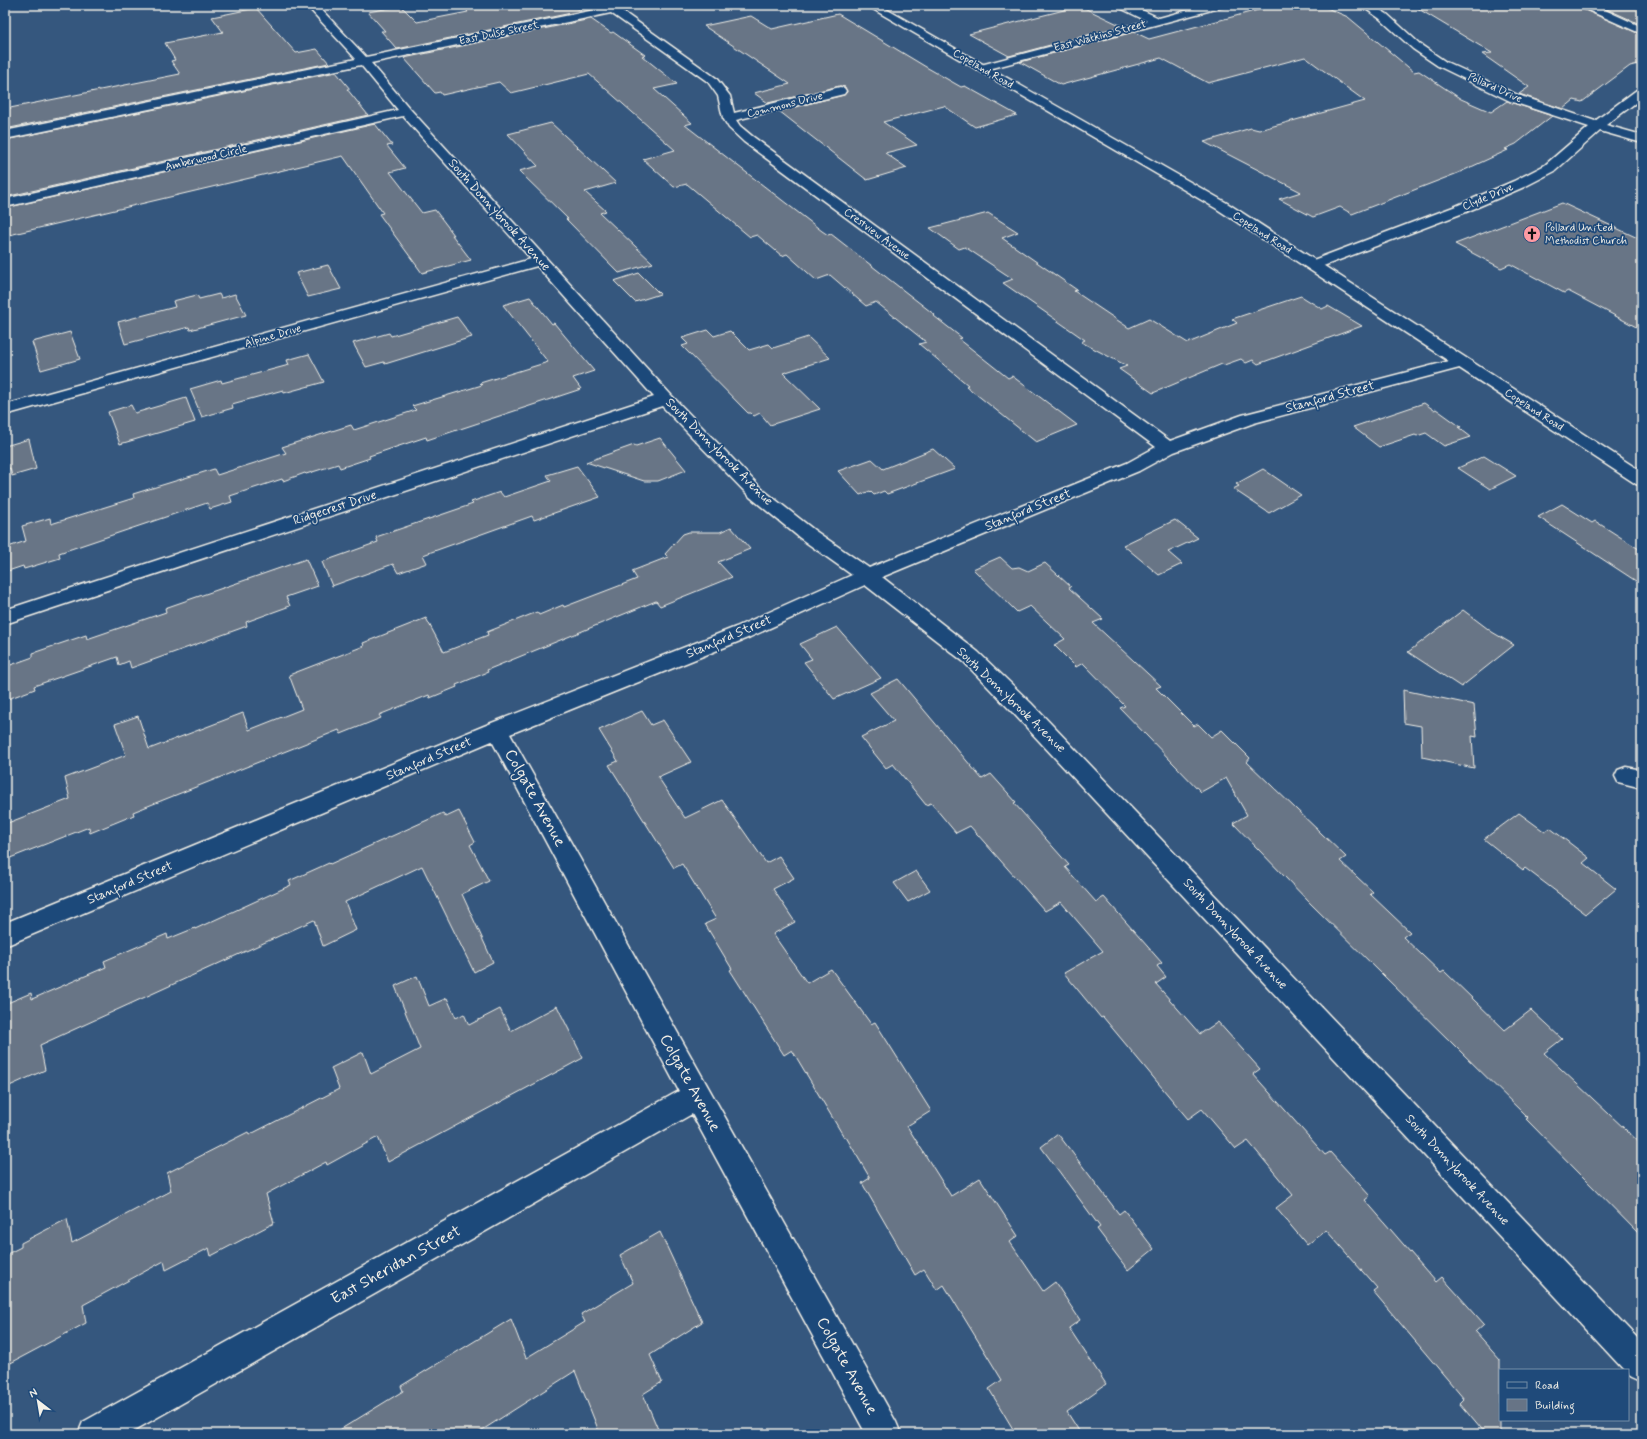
<svg xmlns="http://www.w3.org/2000/svg" width="1647" height="1439" font-family="Mynerve,sans-serif">
  <style>
    .building { fill: #677486; stroke: #f4f1e8 }
    .lines { fill: none; stroke-linecap: round; stroke-linejoin: round }
    .street-casing { stroke: #f4f1e8; stroke-width: 3 }
    .secondary-casing { stroke: #f4f1e8; stroke-width: 3 }
    .street { fill: #1f4a7a; fill-rule: evenodd }
    .secondary { fill: #1f4a7a; fill-rule: evenodd }
    .labels { text-anchor: middle; dominant-baseline: central; stroke-width: 3.5; stroke-linejoin: round; paint-order: stroke }
    .far-street-label { font-size: 11px; fill: #f4f1e8; stroke: #1f4a7a }
    .far-poi-label { font-size: 11px; fill: #f4f1e8; stroke: #1f4a7a; text-anchor: start }
    .street-label { font-size: 13px; fill: #f4f1e8; stroke: #1f4a7a }
    .near-street-label { font-size: 16px; fill: #f4f1e8; stroke: #1f4a7a }
  </style>
  <rect width="100%" height="100%" fill="#35577e"/>
  <filter id="ink" filterUnits="userSpaceOnUse"><feTurbulence type="fractalNoise" baseFrequency=".025" numOctaves="2"/><feDisplacementMap in="SourceGraphic" scale="8" xChannelSelector="R" yChannelSelector="G"/><feConvolveMatrix kernelMatrix="1 2 1 2 8 2 1 2 1" color-interpolation-filters="sRGB"/></filter>
  <g filter="url(#ink)">
    <!-- building -->
    <g class="building">
      <polygon points="462,5 572,5 581,11 397,49 381,31 385,31 368,12 401,6 417,22 468,12"/>
      <polygon points="1277,5 1320,5 1348,17 1414,72 1419,71 1461,99 1491,112 1507,101 1552,116 1516,144 1505,149 1508,150 1458,173 1352,214 1340,207 1313,217 1279,199 1301,192 1204,142 1251,128 1259,130 1365,101 1305,57 1208,83 1161,58 1061,85 1020,62 1134,32 1149,39"/>
      <polygon points="1412,5 1579,5 1580,8 1642,35 1642,63 1630,66 1582,102 1574,100 1563,109 1519,94 1529,87 1482,54 1492,53"/>
      <polygon points="1598,5 1642,5 1642,25"/>
      <polygon points="1080,6 1122,26 1009,56 969,34"/>
      <polygon points="256,8 296,53 317,49 329,63 5,129 5,109 180,74 171,61 175,60 165,43 223,32 212,17"/>
      <polygon points="838,14 926,67 961,87 965,86 1017,115 975,127 944,106 883,122 917,145 885,153 907,168 867,180 779,111 844,95 847,92 845,87 840,86 768,103 754,93 790,84 704,26 751,16 772,29"/>
      <polygon points="591,19 611,33 613,32 645,55 642,56 677,84 654,89 692,123 685,125 822,231 828,235 831,234 935,315 934,316 962,338 959,339 1008,378 1012,376 1077,425 1036,442 966,386 968,385 919,344 926,342 876,302 866,306 830,275 816,280 787,254 782,256 757,235 750,237 687,184 674,187 643,159 675,150 589,74 511,93 499,82 442,95 440,92 435,93 404,58"/>
      <polygon points="336,72 350,89 347,89 368,115 5,197 5,140"/>
      <polygon points="551,123 616,183 585,192 606,211 600,213 653,263 619,273 566,219 568,219 519,171 538,166 508,134"/>
      <polygon points="375,124 392,145 387,146 405,168 390,172 422,213 435,210 454,235 452,235 471,260 422,273 379,214 383,213 343,156 5,236 5,208"/>
      <polygon points="1562,203 1642,240 1642,330 1568,291 1564,293 1510,264 1501,268 1455,244"/>
      <polygon points="988,213 1018,232 1002,238 1077,290 1074,291 1129,328 1149,319 1188,343 1237,323 1232,319 1301,296 1322,309 1328,306 1362,326 1258,364 1253,360 1246,363 1241,359 1224,365 1222,364 1153,393 1119,369 1127,366 1081,342 1085,340 1003,283 1013,279 965,247 959,249 930,228"/>
      <polygon points="328,265 341,289 308,297 296,273"/>
      <polygon points="639,273 660,294 635,302 614,281"/>
      <polygon points="219,294 221,298 235,294 246,315 190,330 189,327 125,344 118,322 175,307 173,301 197,295 199,299"/>
      <polygon points="530,297 552,324 554,323 594,371 573,378 581,389 427,440 426,437 369,456 370,458 340,468 338,464 306,474 305,473 283,481 282,479 230,496 232,502 210,509 207,503 59,553 60,558 24,569 23,566 5,572 5,548 26,541 22,526 50,518 51,524 134,498 133,494 214,469 217,475 286,453 282,447 351,425 354,430 416,410 412,406 482,385 480,383 548,362 503,305"/>
      <polygon points="457,317 472,337 385,364 384,362 366,367 353,343 389,333 391,336"/>
      <polygon points="708,330 714,336 730,331 749,350 769,344 773,348 808,337 830,358 783,373 820,409 770,425 760,413 754,416 751,413 748,413 682,346 688,344 682,338"/>
      <polygon points="70,332 80,359 41,370 32,342"/>
      <polygon points="309,354 324,382 284,393 283,390 232,404 233,408 202,417 190,389 221,380 222,383 289,365 287,360"/>
      <polygon points="186,398 195,422 120,444 108,412 131,405 135,413"/>
      <polygon points="1424,403 1434,410 1436,409 1461,427 1458,427 1471,437 1444,446 1426,433 1417,436 1415,435 1379,447 1353,427"/>
      <polygon points="660,438 686,470 658,481 644,481 586,462 634,445 636,446"/>
      <polygon points="29,439 36,469 12,476 10,468 5,470 5,446"/>
      <polygon points="933,449 955,469 887,494 884,491 874,495 870,491 860,495 838,471 872,459 883,469"/>
      <polygon points="1484,456 1516,476 1490,489 1458,468"/>
      <polygon points="577,466 600,497 534,520 532,516 423,555 427,563 398,573 393,564 332,586 322,562 378,542 376,537 473,504 471,502 500,492 504,497 551,481 547,475"/>
      <polygon points="1263,469 1301,495 1269,513 1233,489 1239,486 1236,484"/>
      <polygon points="1562,504 1592,523 1595,521 1642,551 1642,585 1538,517"/>
      <polygon points="1175,520 1198,538 1168,552 1182,564 1159,575 1123,545"/>
      <polygon points="731,527 750,549 718,562 732,577 660,606 656,601 487,670 488,672 456,685 457,687 430,698 429,695 379,715 381,718 341,734 339,730 133,812 134,815 90,833 89,827 5,860 5,824 70,799 65,778 126,755 115,724 138,716 149,749 243,713 249,730 302,709 289,675 364,646 363,643 426,618 444,652 488,635 487,632 537,612 539,615 563,605 564,607 637,579 632,571 668,557 665,554 683,534 689,532 720,532"/>
      <polygon points="1000,557 1012,568 1019,567 1028,571 1045,563 1071,587 1069,588 1103,619 1093,623 1161,686 1156,688 1194,726 1198,724 1211,737 1222,730 1250,758 1247,762 1346,857 1340,861 1373,892 1370,894 1410,932 1403,937 1441,973 1444,971 1505,1030 1531,1010 1562,1039 1544,1053 1642,1145 1642,1237 1526,1119 1528,1118 1310,903 1233,823 1247,815 1226,778 1201,792 1120,708 1125,706 1083,663 1076,667 1054,645 1065,639 1030,606 1017,612 973,569"/>
      <polygon points="306,559 318,586 286,597 290,606 246,622 247,626 131,668 129,661 119,665 117,657 34,686 35,689 5,700 5,667 33,657 33,653 86,635 87,639 166,612 165,608"/>
      <polygon points="1463,610 1492,632 1514,645 1461,687 1408,652"/>
      <polygon points="837,627 881,678 834,699 804,662 812,659 800,644"/>
      <polygon points="898,679 982,779 991,774 1016,802 1014,803 1069,865 1065,867 1096,902 1104,897 1162,963 1157,966 1166,977 1156,984 1200,1034 1218,1022 1260,1069 1253,1074 1325,1155 1330,1152 1370,1196 1365,1200 1436,1282 1442,1277 1484,1324 1475,1332 1500,1360 1500,1434 1486,1434 1460,1403 1464,1399 1373,1291 1377,1288 1326,1230 1307,1245 1276,1208 1293,1195 1248,1141 1236,1149 1202,1109 1188,1119 1103,1017 1101,1018 1064,973 1103,951 1061,902 1045,911 970,826 956,833 931,803 926,805 893,764 886,768 861,737 894,721 870,693"/>
      <polygon points="1403,690 1474,705 1477,737 1472,736 1474,768 1422,757 1421,726 1404,723"/>
      <polygon points="642,711 651,725 663,720 691,762 658,777 685,818 722,800 766,863 779,856 794,878 773,889 795,922 773,934 807,983 831,969 871,1024 875,1022 931,1111 907,1126 951,1196 980,1178 1018,1236 1010,1242 1043,1291 1055,1282 1080,1320 1069,1328 1106,1384 1067,1412 1081,1434 1016,1434 989,1389 1002,1380 944,1285 937,1290 924,1269 915,1275 862,1183 870,1178 846,1137 844,1137 792,1050 784,1055 730,970 732,969 705,924 716,919 682,864 674,868 609,765 618,761 599,730"/>
      <polygon points="459,811 475,842 470,845 489,881 462,894 493,962 474,972 422,866 345,902 356,930 323,946 314,920 40,1045 45,1070 5,1088 5,1004 31,993 32,999 106,967 104,961 167,934 168,939 195,928 195,929 291,885 289,881 329,863 330,864 443,813 446,817"/>
      <polygon points="1519,813 1545,832 1550,828 1589,858 1583,863 1616,889 1586,914 1525,868 1523,870 1484,839"/>
      <polygon points="916,871 930,890 908,902 894,883"/>
      <polygon points="417,976 429,1006 447,998 456,1018 464,1014 469,1025 500,1009 511,1031 557,1006 583,1058 388,1162 378,1137 327,1165 326,1162 266,1194 274,1223 211,1256 209,1248 166,1270 164,1261 83,1305 86,1323 5,1366 5,1255 21,1247 21,1243 67,1219 72,1243 171,1191 167,1173 248,1132 249,1135 339,1089 331,1068 363,1052 371,1074 420,1049 395,986"/>
      <polygon points="1058,1134 1119,1214 1124,1210 1154,1249 1128,1270 1097,1229 1100,1227 1041,1147"/>
      <polygon points="660,1232 702,1322 650,1355 662,1382 643,1394 660,1434 600,1434 575,1371 476,1434 333,1434 403,1391 401,1386 511,1319 526,1358 585,1322 581,1314 633,1283 620,1255"/>
    </g>
    <g class="lines">
      <defs>
        <g id="street">
          <path d="M 306,5 L 317,5 L 366,57 L 604,8 L 602,5 L 639,5 L 638,7 L 622,11 L 716,78 L 730,96 L 734,113 L 840,87 L 844,88 L 846,91 L 844,94 L 736,120 L 740,126 L 752,136 L 1170,441 L 1242,415 L 1461,358 L 1467,360 L 1469,363 L 1467,366 L 1254,423 L 1174,452 L 1139,471 L 882,577 L 978,652 L 1031,703 L 1642,1343 L 1642,1382 L 1631,1377 L 1628,1375 L 1628,1370 L 1624,1370 L 1015,715 L 964,662 L 865,585 L 750,637 L 510,734 L 896,1422 L 901,1434 L 866,1434 L 692,1114 L 128,1434 L 78,1434 L 83,1422 L 679,1091 L 492,741 L 5,946 L 5,923 L 489,724 L 736,627 L 852,575 L 800,538 L 750,497 L 662,406 L 5,624 L 5,610 L 654,397 L 537,266 L 5,415 L 5,405 L 531,259 L 403,116 L 5,207 L 5,199 L 398,110 L 361,65 L 5,139 L 5,131 L 356,59 ZM 611,13 L 708,82 L 718,96 L 723,118 L 729,128 L 744,142 L 1156,447 L 1127,463 L 869,568 L 814,530 L 762,489 L 671,395 L 410,109 L 371,63 Z"/>
          <polygon points="1117,5 1131,5 1159,18 1207,5 1224,5 1223,7 985,70 977,70 975,68 977,66 1147,21 1118,7"/>
          <polygon points="1360,5 1372,5 1387,14 1421,45 1446,62 1518,95 1595,121 1638,89 1642,88 1642,98 1606,125 1642,135 1642,143 1600,131 1555,171 1524,187 1466,212 1318,268 1313,269 1308,268 1306,265 1308,262 1456,206 1514,181 1545,165 1589,127 1510,101 1438,66 1413,49 1379,18"/>
          <polygon points="1580,5 1594,5 1642,27 1642,34 1581,7"/>
          <polygon points="1626,767 1642,770 1642,788 1618,782 1615,776 1618,770"/>
        </g>
        <polygon id="secondary" points="866,5 879,5 1227,203 1642,472 1642,486 1636,484 1217,209"/>
      </defs>
      <!-- street casing -->
      <use href="#street" class="street-casing"/>
      <!-- secondary casing -->
      <use href="#secondary" class="secondary-casing"/>
      <!-- street -->
      <use href="#street" class="street"/>
      <!-- secondary -->
      <use href="#secondary" class="secondary"/>
    </g>
  </g>
  <!-- icons -->
  <defs>
    <symbol id="church-disc" viewBox="-11 -11 22 22"><circle r="9.5" fill="#ff9aa2" stroke="#1f4a7a"/><path d="M-1.2-6h2.4v3.5h3.3v2.4h-3.3V6h-2.4V-.1h-3.3v-2.4h3.3Z" fill="#111"/></symbol>
  </defs>
  <g fill-rule="evenodd">
    <use href="#church-disc" x="1522" y="224" width="20" height="20"/>
  </g>
  <g class="labels">
    <!-- far-street labels -->
    <g class="far-street-label">
      <text transform="translate(499 33) rotate(-12)">East Dulse Street</text>
      <text transform="translate(1100 36) rotate(-15)">East Watkins Street</text>
      <text transform="translate(983 69) rotate(30)">Copeland Road</text>
      <text transform="translate(1495 88) rotate(24)">Pollard Drive</text>
      <text transform="translate(785 105) rotate(-14)">Commons Drive</text>
      <text transform="translate(206 158) rotate(-13)">Amberwood Circle</text>
      <text transform="translate(1488 197) rotate(-23)">Clyde Drive</text>
      <text transform="translate(1262 233) rotate(33)">Copeland Road</text>
      <text transform="translate(877 234) rotate(36)">Crestview Avenue</text>
      <text transform="translate(273 336) rotate(-16)">Alpine Drive</text>
      <text transform="translate(1534 410) rotate(33)">Copeland Road</text>
    </g>
    <!-- far-poi labels -->
    <g class="far-poi-label">
      <text x="1545" y="228">Pollard United<tspan x="1545" dy="13">Methodist Church</tspan></text>
    </g>
    <!-- street labels -->
    <g class="street-label">
      <text transform="translate(499 215) rotate(48)">South Donnybrook Avenue</text>
      <text transform="translate(1330 397) rotate(-15)">Stanford Street</text>
      <text transform="translate(719 452) rotate(45)">South Donnybrook Avenue</text>
      <text transform="translate(335 508) rotate(-18)">Ridgecrest Drive</text>
      <text transform="translate(1028 510) rotate(-22)">Stanford Street</text>
      <text transform="translate(729 637) rotate(-23)">Stanford Street</text>
      <text transform="translate(1011 700) rotate(44)">South Donnybrook Avenue</text>
      <text transform="translate(429 759) rotate(-23)">Stanford Street</text>
      <text transform="translate(130 883) rotate(-23)">Stanford Street</text>
      <text transform="translate(1235 934) rotate(47)">South Donnybrook Avenue</text>
      <text transform="translate(1457 1170) rotate(47)">South Donnybrook Avenue</text>
    </g>
    <!-- near-street labels -->
    <g class="near-street-label">
      <text transform="translate(535 798) rotate(61)">Colgate Avenue</text>
      <text transform="translate(690 1083) rotate(61)">Colgate Avenue</text>
      <text transform="translate(396 1265) rotate(-29)">East Sheridan Street</text>
      <text transform="translate(847 1366) rotate(61)">Colgate Avenue</text>
    </g>
  </g>
  <!-- margin -->
  <rect width="1647" height="1439" fill="none" stroke="#1f4a7a" stroke-width="20"/>
  <rect x="10" y="10" width="1627" height="1419" fill="none" stroke="#f4f1e8" stroke-width="1.5" filter="url(#ink)"/>
  <!-- legend -->
  <rect x="1499" y="1369" width="130" height="52" fill="#1f4a7a" stroke="#748da6"/>
  <rect x="1507" y="1382" width="20" height="6" fill="#1f4a7a" stroke="#748da6"/>
  <text x="1535" y="1389" font-size="12" fill="#f4f1e8">Road</text>
  <rect x="1507" y="1399" width="20" height="12" fill="#677486" stroke="#748da6"/>
  <text x="1535" y="1409" font-size="12" fill="#f4f1e8">Building</text>
  <!-- north arrow -->
  <g transform="translate(38 1401) rotate(329)" stroke="#1f4a7a" stroke-width="3" paint-order="stroke">
  <path d="M0-3L7 15L0 10L-7 15Z" fill="#f4f1e8"/>
  <text y="-6" font-size="11" font-weight="bold" text-anchor="middle" fill="#f4f1e8">N</text>
  </g>
</svg>
